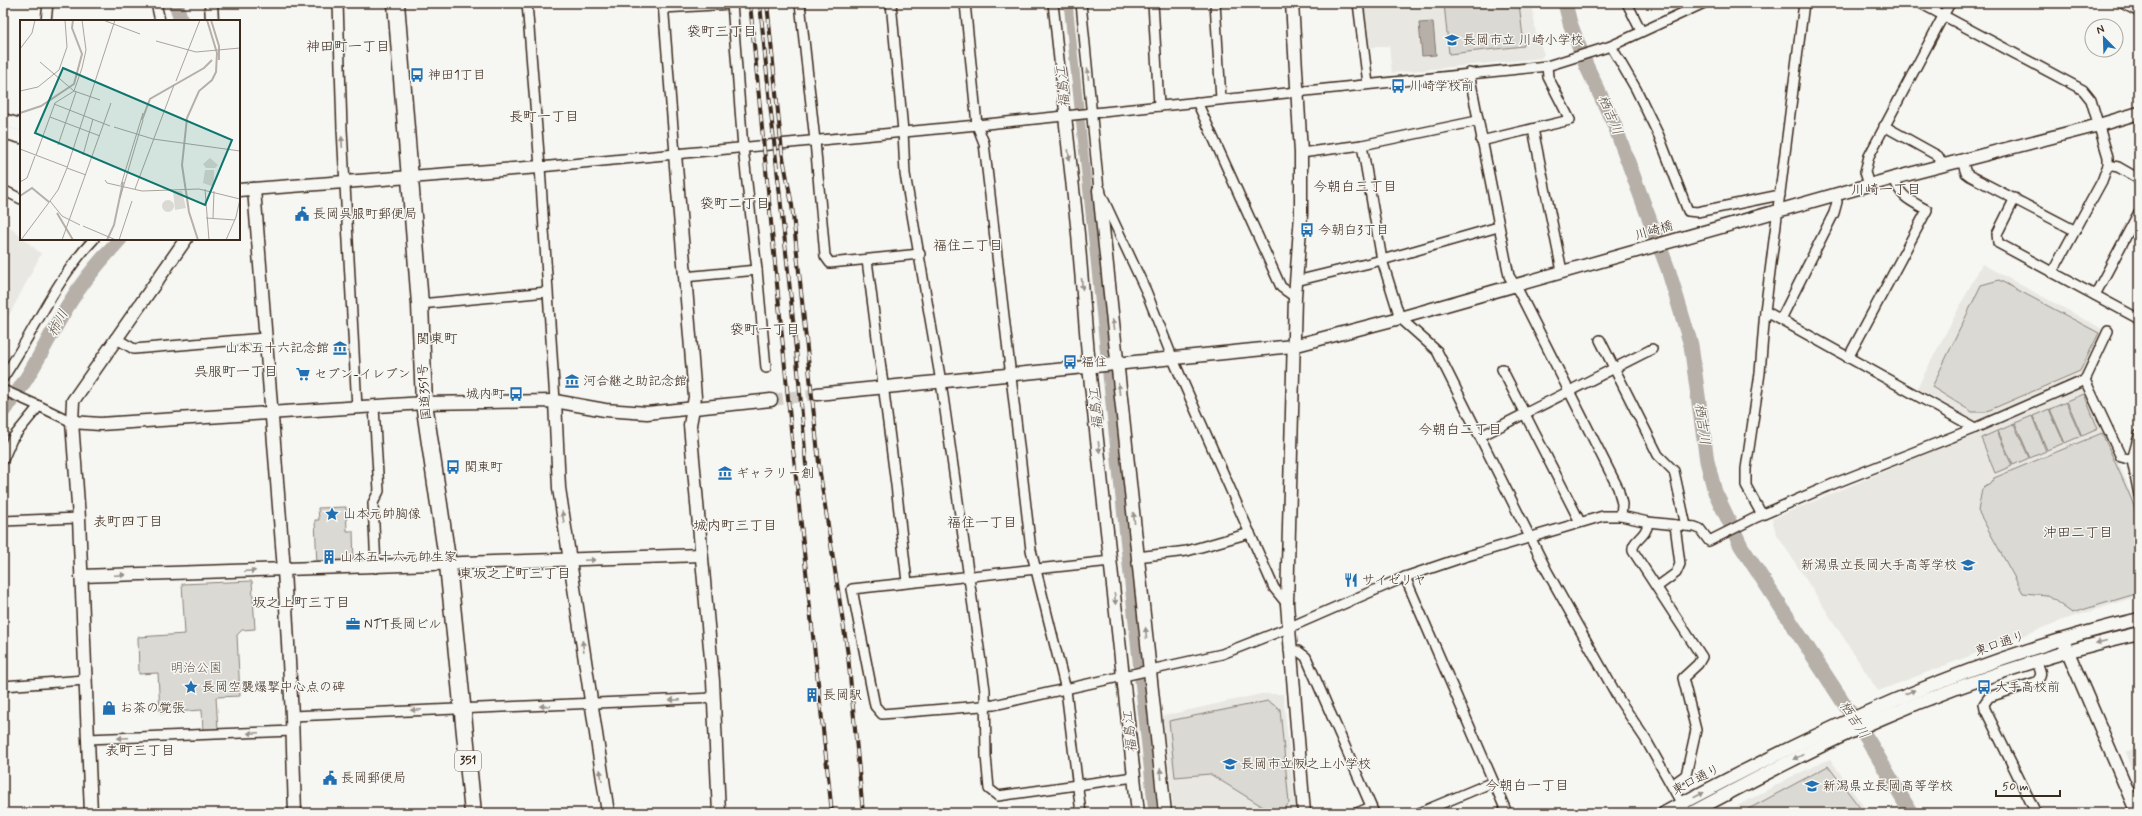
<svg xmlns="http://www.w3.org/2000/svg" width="2142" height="816" font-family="Mynerve,'Klee One',sans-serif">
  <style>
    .built { fill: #e8e7e2 }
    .green { fill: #dad9d3; stroke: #8a8278 }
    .water { fill: #b6b0a9; stroke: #857a71 }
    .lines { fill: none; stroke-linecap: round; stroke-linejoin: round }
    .canal { stroke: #b6b0a9; stroke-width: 9 }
    .river { stroke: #b6b0a9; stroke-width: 15 }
    .tertiary-tunnel { stroke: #d1cdc8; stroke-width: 12; stroke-dasharray: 12 6; stroke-linecap: butt }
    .minor-casing { stroke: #3b2a1e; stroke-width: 12 }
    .tertiary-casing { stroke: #3b2a1e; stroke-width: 15 }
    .trunk-casing { stroke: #3b2a1e; stroke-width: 19 }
    .minor { stroke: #f6f6f2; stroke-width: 9 }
    .tertiary { stroke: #f6f6f2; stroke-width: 12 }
    .trunk { stroke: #f6f6f2; stroke-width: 16 }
    .rail-casing { stroke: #3b2a1e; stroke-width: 4 }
    .rail { stroke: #f6f6f2; stroke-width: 2.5; stroke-dasharray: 8; stroke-linecap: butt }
    .oneway { fill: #989088 }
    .labels { text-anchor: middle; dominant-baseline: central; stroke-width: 3; stroke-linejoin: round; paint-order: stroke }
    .shield { fill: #f6f6f2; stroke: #73675e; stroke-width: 1 }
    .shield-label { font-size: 12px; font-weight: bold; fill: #3b2a1e }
    .poi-label { font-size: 13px; fill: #3b2a1e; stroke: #f6f6f2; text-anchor: start }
    .street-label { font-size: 13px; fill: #3b2a1e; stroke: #f6f6f2 }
    .park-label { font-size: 13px; fill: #63564b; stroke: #f6f6f2 }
    .neighbourhood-label { font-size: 14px; fill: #3b2a1e; stroke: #f6f6f2 }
    .water-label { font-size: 14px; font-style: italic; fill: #605248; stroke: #f6f6f2 }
    .inset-river { fill: none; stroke: #b6b0a9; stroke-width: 2 }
    .inset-road { fill: none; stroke: #aba49d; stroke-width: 1 }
    .view { fill: #0f766e; fill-opacity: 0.15; stroke: #0f766e; stroke-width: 2 }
    .inset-edge { fill: none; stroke: #3b2a1e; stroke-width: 2 }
  </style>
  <rect width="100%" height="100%" fill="#f6f6f2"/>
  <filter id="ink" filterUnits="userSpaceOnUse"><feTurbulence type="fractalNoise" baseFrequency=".025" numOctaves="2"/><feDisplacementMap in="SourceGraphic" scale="8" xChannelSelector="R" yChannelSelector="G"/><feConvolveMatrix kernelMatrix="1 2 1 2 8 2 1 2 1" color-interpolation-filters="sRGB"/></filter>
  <g filter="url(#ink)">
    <!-- built -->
    <g class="built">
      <polygon points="1362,3 1532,3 1536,34 1544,54 1541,58 1392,73 1389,46 1367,48"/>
      <polygon points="3,221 21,237 21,239 24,239 41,254 3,327"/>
      <polygon points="1982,264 2106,331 2084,375 1975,421 1917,388"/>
      <polygon points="2083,387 2088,390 2139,512 2139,596 2063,620 1878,691 1776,533 1772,519"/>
      <polygon points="1261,694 1283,694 1296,813 1174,813 1163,716"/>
      <polygon points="2139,747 2139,785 2126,752"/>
      <polygon points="1830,759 1868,813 1725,813 1791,777"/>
    </g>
    <!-- green -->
    <g class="green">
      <polygon points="1444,3 1519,3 1524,46 1449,54"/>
      <polygon points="1999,280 2099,333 2080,371 1985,412 1972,412 1932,387 1981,285"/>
      <polygon points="2084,394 2098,429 2082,436 2067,401"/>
      <polygon points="2066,402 2081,436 2065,443 2050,409"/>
      <polygon points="2049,409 2064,443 2047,450 2033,416"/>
      <polygon points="2032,416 2046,451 2030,458 2015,423"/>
      <polygon points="2014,424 2029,458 2013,465 1998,431"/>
      <polygon points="1997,431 2012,466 1995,473 1981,438"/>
      <polygon points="2102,433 2131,498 2139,522 2139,593 2072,613 2047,595 2023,593 1978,511 1982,489 1990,484 1994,478"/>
      <polygon points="346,507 347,531 353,531 354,564 317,566 315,520 319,520 318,508"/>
      <polygon points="252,581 255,629 242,630 237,635 240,696 216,697 218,730 203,731 202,710 160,713 158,673 139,674 138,637 185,634 182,584"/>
      <polygon points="1268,701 1280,709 1289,803 1281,813 1273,813 1210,774 1175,777 1169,721"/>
      <polygon points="1828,766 1864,813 1741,813"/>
    </g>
    <!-- water -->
    <polygon class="water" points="1433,22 1436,55 1422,56 1419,23"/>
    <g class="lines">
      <!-- canal -->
      <polyline class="canal" points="1068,3 1153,813"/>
      <!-- river -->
      <g class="river">
        <polyline points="176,3 181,21"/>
        <polyline points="1565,3 1570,23 1586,65 1614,124 1668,269 1691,345 1707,461 1715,492 1741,546 1868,740 1911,813"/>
        <path d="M 3,411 C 32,377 48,336 72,299 C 86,277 103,258 120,239"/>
      </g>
      <!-- tertiary-tunnel -->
      <polyline class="tertiary-tunnel" points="771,400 817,394"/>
      <defs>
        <g id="minor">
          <polyline points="156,3 160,21"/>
          <polyline points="338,3 342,129 357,408"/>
          <polyline points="527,3 540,167 555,401"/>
          <polyline points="663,3 675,154"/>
          <polyline points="732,3 743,148 757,270 766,368"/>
          <polyline points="800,3 815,141 825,256 830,263 920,254"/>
          <polyline points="891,3 903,131 905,174 941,382 985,690 986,756 989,789 998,796 1134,777"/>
          <polyline points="965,3 977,125 984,143 1031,550 1066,690 1081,813"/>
          <polyline points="1053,3 1065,116"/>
          <polyline points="1081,3 1099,190 1146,291 1172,357 1274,588 1287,604"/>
          <polyline points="1153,3 1159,106"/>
          <polyline points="1215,3 1221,99"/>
          <polyline points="1358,3 1368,84"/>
          <polyline points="1627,3 1641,31"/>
          <polyline points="1920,3 2083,90 2091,100 2108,157 2108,165 2102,181 2052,273"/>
          <polyline points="2122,3 2139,12"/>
          <polyline points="663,8 732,4"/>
          <polyline points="46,21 48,3"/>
          <polyline points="1611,46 1636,89 1659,136 1688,211 1697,212 1780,195"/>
          <polyline points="1469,73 1509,276 1519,292 1618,488 1622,504 1621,516"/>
          <polyline points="1197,102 1281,287 1295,297"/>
          <polyline points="1884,126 1938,156 1943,165"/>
          <polyline points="1533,129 1562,271"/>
          <polyline points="1481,141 1570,120 1548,77 1547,66"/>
          <polyline points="1362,145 1382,260 1400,318 1437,351 1547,571 1620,701 1646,740 1687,813"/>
          <polyline points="1301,153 1362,145 1477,121"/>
          <polyline points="1962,161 1966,173 1970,176 2074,230"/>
          <polyline points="2108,165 2118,167 2139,179"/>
          <polyline points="540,167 977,125 1547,66 1611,46 1704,3"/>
          <polyline points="1869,185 1865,172 1869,156 1950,3"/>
          <polyline points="3,190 21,199"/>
          <polyline points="2015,198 1997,234 1998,243 2139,319"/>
          <polyline points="867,260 896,485 907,582"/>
          <polyline points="684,277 757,270"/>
          <polyline points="1296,281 1382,260 1498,227"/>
          <polyline points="2095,295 2139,212"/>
          <polyline points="420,304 547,292"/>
          <polyline points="1765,311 1975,428"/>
          <polyline points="1781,319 1834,213 1837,202 1835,195"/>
          <polyline points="115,338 134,349 265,338"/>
          <polyline points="1600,340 1658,455 1674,471 1686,526"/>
          <path d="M 1848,358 L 1927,210 C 1909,200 1901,198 1894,178"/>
          <polyline points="1502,369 1580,522"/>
          <path d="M 3,378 C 34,332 55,280 94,239"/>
          <polyline points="2085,380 2121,457 2132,460"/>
          <polyline points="3,390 39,406"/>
          <polyline points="374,407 379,491 373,503 376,568"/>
          <polyline points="2139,435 2132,460 2139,495"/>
          <polyline points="1481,436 1652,349"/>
          <polyline points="3,460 12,439 39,406 72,422"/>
          <polyline points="1762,515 1746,486 1746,469 1760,373 1765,311 1804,3"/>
          <polyline points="3,521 79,518"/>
          <path d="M 1648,522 C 1647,538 1631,540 1633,551 L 1702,657 L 1698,664 L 1683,678 L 1696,730 L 1686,775 L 1672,785"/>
          <polyline points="1137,557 1187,551 1250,533"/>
          <polyline points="1111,561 852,589 875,706 882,714 994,705 1222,654 1288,628 1405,577 1464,557 1603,516 1621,516 1648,522 1695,527 1700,529 1709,541 1757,517 1833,484 1975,428 2085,380 2108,331"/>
          <polyline points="1405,577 1507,813"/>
          <polyline points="1657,587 1676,573 1680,564 1675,525"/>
          <polyline points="1289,650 1298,651 1306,657 1374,813"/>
          <path d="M 2036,661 C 2040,670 2044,675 2036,682 L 1989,697 L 1984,704 L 1985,709 L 2036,813"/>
          <polyline points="3,686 85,680"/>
          <polyline points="292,716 714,698"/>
          <polyline points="87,739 292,731"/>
          <polyline points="1357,813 1371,807"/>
          <polyline points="1419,813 1493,782"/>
        </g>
        <g id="tertiary">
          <polyline points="211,3 212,21"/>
          <polyline points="1292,3 1301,153 1301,214 1295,297 1287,604 1304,813"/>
          <polyline points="1065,116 1078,234 1089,367 1138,813"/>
          <polyline points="3,120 21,125"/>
          <polyline points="3,132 21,137"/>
          <polyline points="675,154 695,397 690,425 713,681 719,813"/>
          <polyline points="254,189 284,570 292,716 295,813"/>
          <polyline points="239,190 540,167"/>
          <polyline points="1099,190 1165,813"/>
          <polyline points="817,394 1293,346 1400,318 1894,178 2099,125 2139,113"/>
          <polyline points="555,401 559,488 608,813"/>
          <polyline points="72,422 100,424 424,403 555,401 605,410 647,413 771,400"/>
          <polyline points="81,576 701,555"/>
          <polyline points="2065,645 2137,813"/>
          <polyline points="91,813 79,518 72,422 73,401 186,239"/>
          <path d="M 1664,813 C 1816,731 1971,658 2139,619"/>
          <path d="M 1691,813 C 1753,780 1815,747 1880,719 C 1964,682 2051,654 2139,633"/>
        </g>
        <polyline id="trunk" points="396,3 420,304 424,403 448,565 473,813"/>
      </defs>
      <!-- minor casing -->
      <use href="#minor" class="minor-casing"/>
      <!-- tertiary casing -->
      <use href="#tertiary" class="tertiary-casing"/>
      <!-- trunk casing -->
      <use href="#trunk" class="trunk-casing"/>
      <!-- minor -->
      <use href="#minor" class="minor"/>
      <!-- tertiary -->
      <use href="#tertiary" class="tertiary"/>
      <!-- trunk -->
      <use href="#trunk" class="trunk"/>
      <defs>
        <g id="rail">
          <polyline points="750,3 792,440 832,813"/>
          <path d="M 760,3 C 774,157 795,311 806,465"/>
          <polyline points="767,3 782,152 792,205 820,473 848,655 863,813"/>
        </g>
      </defs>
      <!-- rail casing -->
      <use href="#rail" class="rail-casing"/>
      <!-- rail -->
      <use href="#rail" class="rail"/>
    </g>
    <!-- one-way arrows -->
    <defs><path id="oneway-solid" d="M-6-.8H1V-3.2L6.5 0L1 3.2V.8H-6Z"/></defs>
    <g class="oneway">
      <use href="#oneway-solid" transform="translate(1088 74) rotate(-95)"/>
      <use href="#oneway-solid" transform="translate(342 142) rotate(-93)"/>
      <use href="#oneway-solid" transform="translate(1069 155) rotate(83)"/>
      <use href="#oneway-solid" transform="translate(1082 284) rotate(85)"/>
      <use href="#oneway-solid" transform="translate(1113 325) rotate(-96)"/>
      <use href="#oneway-solid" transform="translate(1119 389) rotate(-96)"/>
      <use href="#oneway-solid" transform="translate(1099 447) rotate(83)"/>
      <use href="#oneway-solid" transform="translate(563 517) rotate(-99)"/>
      <use href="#oneway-solid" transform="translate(1134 518) rotate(-96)"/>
      <use href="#oneway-solid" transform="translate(590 560) rotate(-2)"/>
      <use href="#oneway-solid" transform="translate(250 571) rotate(-2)"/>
      <use href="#oneway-solid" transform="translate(120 575) rotate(-2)"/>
      <use href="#oneway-solid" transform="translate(1115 599) rotate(84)"/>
      <use href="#oneway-solid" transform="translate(1146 633) rotate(-95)"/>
      <use href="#oneway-solid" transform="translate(2101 642) rotate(166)"/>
      <use href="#oneway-solid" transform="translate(583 646) rotate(-98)"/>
      <use href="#oneway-solid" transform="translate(1910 692) rotate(-23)"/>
      <use href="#oneway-solid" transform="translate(675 700) rotate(177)"/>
      <use href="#oneway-solid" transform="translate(545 706) rotate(178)"/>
      <use href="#oneway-solid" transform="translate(416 710) rotate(177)"/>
      <use href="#oneway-solid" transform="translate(253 733) rotate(178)"/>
      <use href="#oneway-solid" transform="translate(123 738) rotate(178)"/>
      <use href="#oneway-solid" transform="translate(1798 757) rotate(154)"/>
      <use href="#oneway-solid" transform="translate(1161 774) rotate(-97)"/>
      <use href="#oneway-solid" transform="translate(601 775) rotate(-99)"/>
      <use href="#oneway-solid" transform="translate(1699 795) rotate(-27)"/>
    </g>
  </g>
  <!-- icons -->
  <defs>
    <symbol id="school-bare" viewBox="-9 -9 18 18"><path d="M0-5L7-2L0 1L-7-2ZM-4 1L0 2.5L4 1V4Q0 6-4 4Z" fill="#1f6fb2" stroke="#f6f6f2" stroke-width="2.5" paint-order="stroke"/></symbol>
    <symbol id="bus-bare" viewBox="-9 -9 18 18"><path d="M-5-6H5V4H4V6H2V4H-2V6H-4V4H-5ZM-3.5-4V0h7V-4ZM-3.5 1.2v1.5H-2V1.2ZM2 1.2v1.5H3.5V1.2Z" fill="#1f6fb2" stroke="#f6f6f2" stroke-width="2.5" paint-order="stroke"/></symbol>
    <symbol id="civic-bare" viewBox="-9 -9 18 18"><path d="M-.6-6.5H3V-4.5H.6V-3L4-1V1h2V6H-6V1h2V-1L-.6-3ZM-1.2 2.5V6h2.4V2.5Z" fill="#1f6fb2" stroke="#f6f6f2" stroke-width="2.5" paint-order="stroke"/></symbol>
    <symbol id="museum-bare" viewBox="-9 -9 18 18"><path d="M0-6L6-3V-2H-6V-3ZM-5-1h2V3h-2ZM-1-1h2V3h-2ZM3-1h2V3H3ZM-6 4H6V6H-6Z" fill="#1f6fb2" stroke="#f6f6f2" stroke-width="2.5" paint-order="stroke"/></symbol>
    <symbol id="supermarket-bare" viewBox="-9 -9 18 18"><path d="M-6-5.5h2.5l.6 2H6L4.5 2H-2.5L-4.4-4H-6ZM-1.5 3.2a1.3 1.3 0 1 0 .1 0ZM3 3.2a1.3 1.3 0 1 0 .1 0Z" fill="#1f6fb2" stroke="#f6f6f2" stroke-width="2.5" paint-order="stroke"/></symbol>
    <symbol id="sight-bare" viewBox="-9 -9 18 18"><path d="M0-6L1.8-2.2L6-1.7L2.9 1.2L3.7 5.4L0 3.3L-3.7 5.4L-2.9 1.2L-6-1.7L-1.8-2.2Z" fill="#1f6fb2" stroke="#f6f6f2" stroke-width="2.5" paint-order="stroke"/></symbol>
    <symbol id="building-bare" viewBox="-9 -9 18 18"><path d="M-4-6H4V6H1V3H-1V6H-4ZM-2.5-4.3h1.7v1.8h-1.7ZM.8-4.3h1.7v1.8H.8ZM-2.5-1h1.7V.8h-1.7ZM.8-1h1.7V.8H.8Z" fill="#1f6fb2" stroke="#f6f6f2" stroke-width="2.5" paint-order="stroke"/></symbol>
    <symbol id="restaurant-bare" viewBox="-9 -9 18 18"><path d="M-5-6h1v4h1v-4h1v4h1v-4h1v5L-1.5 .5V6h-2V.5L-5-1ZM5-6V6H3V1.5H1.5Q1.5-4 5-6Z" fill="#1f6fb2" stroke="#f6f6f2" stroke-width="2.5" paint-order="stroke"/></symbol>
    <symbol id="office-bare" viewBox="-9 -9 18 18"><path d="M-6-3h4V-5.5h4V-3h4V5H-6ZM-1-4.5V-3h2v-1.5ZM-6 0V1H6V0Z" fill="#1f6fb2" stroke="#f6f6f2" stroke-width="2.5" paint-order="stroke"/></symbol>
    <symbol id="shop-bare" viewBox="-9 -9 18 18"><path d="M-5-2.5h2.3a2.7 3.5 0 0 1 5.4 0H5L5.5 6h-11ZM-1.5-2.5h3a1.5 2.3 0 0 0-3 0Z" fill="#1f6fb2" stroke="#f6f6f2" stroke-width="2.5" paint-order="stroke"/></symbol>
  </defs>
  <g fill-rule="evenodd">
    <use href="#school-bare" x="1442" y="30" width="20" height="20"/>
    <use href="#bus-bare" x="407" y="65" width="20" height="20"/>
    <use href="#bus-bare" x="1388" y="76" width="20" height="20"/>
    <use href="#civic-bare" x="292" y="204" width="20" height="20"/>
    <use href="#bus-bare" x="1297" y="220" width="20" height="20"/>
    <use href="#museum-bare" x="330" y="338" width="20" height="20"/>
    <use href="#bus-bare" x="1060" y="352" width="20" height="20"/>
    <use href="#supermarket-bare" x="293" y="364" width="20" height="20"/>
    <use href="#museum-bare" x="562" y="371" width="20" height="20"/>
    <use href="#bus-bare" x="506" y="384" width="20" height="20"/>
    <use href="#bus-bare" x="443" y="457" width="20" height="20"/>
    <use href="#museum-bare" x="715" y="463" width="20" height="20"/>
    <use href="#sight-bare" x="322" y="504" width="20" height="20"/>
    <use href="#building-bare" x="319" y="547" width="20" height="20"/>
    <use href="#school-bare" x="1958" y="555" width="20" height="20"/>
    <use href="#restaurant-bare" x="1341" y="570" width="20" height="20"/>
    <use href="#office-bare" x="343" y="614" width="20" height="20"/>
    <use href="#sight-bare" x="181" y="677" width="20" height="20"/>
    <use href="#bus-bare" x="1974" y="677" width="20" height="20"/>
    <use href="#building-bare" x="802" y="685" width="20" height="20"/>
    <use href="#shop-bare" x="99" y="698" width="20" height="20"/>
    <use href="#school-bare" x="1220" y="754" width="20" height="20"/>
    <use href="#civic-bare" x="320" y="768" width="20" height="20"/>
    <use href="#school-bare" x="1802" y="776" width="20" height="20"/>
  </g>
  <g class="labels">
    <!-- shield labels -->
    <rect class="shield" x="455" y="751" width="26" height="20" rx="3"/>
    <g class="shield-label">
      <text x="468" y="761">351</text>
    </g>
    <!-- poi labels -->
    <g class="poi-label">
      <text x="1463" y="40">長岡市立 川崎小学校</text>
      <text x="428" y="75">神田1丁目</text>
      <text x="1409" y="86">川崎学校前</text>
      <text x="313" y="214">長岡呉服町郵便局</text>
      <text x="1318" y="230">今朝白3丁目</text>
      <text x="329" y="348" text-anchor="end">山本五十六記念館</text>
      <text x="1081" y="362">福住</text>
      <text x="314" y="374">セブン-イレブン</text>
      <text x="583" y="381">河合継之助記念館</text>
      <text x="505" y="394" text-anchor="end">城内町</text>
      <text x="464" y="467">関東町</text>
      <text x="736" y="473">ギャラリー創</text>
      <text x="343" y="514">山本元帥胸像</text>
      <text x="340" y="557">山本五十六元帥生家</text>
      <text x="1957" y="565" text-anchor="end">新潟県立長岡大手高等学校</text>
      <text x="1362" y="580">サイゼリヤ</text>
      <text x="364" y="624">NTT長岡ビル</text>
      <text x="202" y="687">長岡空襲爆撃中心点の碑</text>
      <text x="1995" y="687">大手高校前</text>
      <text x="823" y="695">長岡駅</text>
      <text x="120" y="708">お茶の覚張</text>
      <text x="1241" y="764">長岡市立阪之上小学校</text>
      <text x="341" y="778">長岡郵便局</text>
      <text x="1823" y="786">新潟県立長岡高等学校</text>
    </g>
    <!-- street labels -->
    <g class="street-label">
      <text transform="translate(1654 231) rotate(-16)">川崎橋</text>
      <text transform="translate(425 392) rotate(-94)">国道351号</text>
      <text transform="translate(2000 644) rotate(-19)">東口通り</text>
      <text transform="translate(1696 780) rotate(-27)">東口通り</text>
    </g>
    <!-- park labels -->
    <g class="park-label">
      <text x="196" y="668">明治公園</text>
    </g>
    <!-- neighbourhood labels -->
    <g class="neighbourhood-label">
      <text x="722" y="32">袋町三丁目</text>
      <text x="348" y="47">神田町一丁目</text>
      <text x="544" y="117">長町一丁目</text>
      <text x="1355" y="187">今朝白三丁目</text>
      <text x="1886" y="190">川崎一丁目</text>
      <text x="735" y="204">袋町二丁目</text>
      <text x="968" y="246">福住二丁目</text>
      <text x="765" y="330">袋町一丁目</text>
      <text x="437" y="339">関東町</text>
      <text x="236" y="372">呉服町一丁目</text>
      <text x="1460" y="430">今朝白二丁目</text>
      <text x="128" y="522">表町四丁目</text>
      <text x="982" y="523">福住一丁目</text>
      <text x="735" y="526">城内町三丁目</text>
      <text x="2078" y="533">沖田二丁目</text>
      <text x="515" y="574">東坂之上町三丁目</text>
      <text x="301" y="603">坂之上町三丁目</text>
      <text x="140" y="751">表町三丁目</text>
      <text x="1527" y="786">今朝白一丁目</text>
    </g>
    <!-- water labels -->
    <g class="water-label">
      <text transform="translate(1063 87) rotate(-96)">福島江</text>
      <text transform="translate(1610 115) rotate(67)">栖吉川</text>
      <text transform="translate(58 323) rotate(-61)">柿川</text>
      <text transform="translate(1096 409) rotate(-96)">福島江</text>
      <text transform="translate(1702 424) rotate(82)">栖吉川</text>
      <text transform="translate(1854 720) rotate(57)">栖吉川</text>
      <text transform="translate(1130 732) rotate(-96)">福島江</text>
    </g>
  </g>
  <!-- overview -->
  <g transform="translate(20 20)">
    <rect width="220" height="220" fill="#f6f6f2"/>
    <path d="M 190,138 L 198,145 L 195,148 L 186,148 L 183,144 ZM 185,150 L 194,150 L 194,167 L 183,163 ZM 153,171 L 162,171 L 166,188 L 155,190 ZM142 186a6 6 0 1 1 12 0a6 6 0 1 1-12 0Z" fill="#dad9d3"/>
    <path class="inset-river" d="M 191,0 L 199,26 L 199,40M 0,93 L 21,86 L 54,64 L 62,34 L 52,8 L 53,0M 122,100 L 130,79 L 184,48 L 192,40M 0,176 L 12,168 L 29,182M 37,193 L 53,220M 87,220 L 94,205 L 103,162M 178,220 L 169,192 L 162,145 L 167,98 L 179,71 L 192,60 L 196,52 L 197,33 L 187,0"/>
    <path class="inset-road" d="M 83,0 L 120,14M 136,21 L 176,32 L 220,28M 0,29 L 12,13 L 15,0M 20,42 L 54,71 L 80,80M 156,61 L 180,0M 0,71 L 18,67 L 39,50 L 47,27 L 45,0M 34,84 L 90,106M 30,97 L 80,116M 94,107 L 133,119 L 220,131M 38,125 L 56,72M 0,129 L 47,147M 16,135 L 35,83 L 54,71 L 62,48 L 66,30 L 62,0M 63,135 L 73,99M 47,148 L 66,155M 85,160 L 87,163 L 122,171 L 179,169 L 220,179M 0,162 L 7,158 L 15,136M 101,165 L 123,93M 115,169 L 154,65M 185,169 L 189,220M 100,178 L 123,100M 186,198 L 215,200M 193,198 L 194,171M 60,205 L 42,196 L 30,181 L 38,170 L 47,148 L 95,0M 63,206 L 96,220M 1,220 L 30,181M 42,220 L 91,83M 99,220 L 112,181M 206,220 L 216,197 L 220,179"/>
    <path class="view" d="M 43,48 L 212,120 L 185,185 L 15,113 Z"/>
    <rect width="220" height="220" class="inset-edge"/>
  </g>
  <!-- margin -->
  <rect width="2142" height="816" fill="none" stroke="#f6f6f2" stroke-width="16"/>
  <rect x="8" y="8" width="2126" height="800" fill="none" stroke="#3b2a1e" stroke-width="1.5" filter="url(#ink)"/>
  <!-- north arrow -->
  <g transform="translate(2104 38) rotate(337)"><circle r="19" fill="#f6f6f2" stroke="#aba49d"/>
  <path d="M0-3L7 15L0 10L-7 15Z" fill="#1f6fb2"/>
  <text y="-6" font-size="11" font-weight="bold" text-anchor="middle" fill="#3b2a1e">N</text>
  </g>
  <!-- scale -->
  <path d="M1996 790v6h64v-6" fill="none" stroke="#3b2a1e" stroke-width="2"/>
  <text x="2002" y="790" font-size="12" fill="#3b2a1e" stroke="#f6f6f2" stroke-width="3" paint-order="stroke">50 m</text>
</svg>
